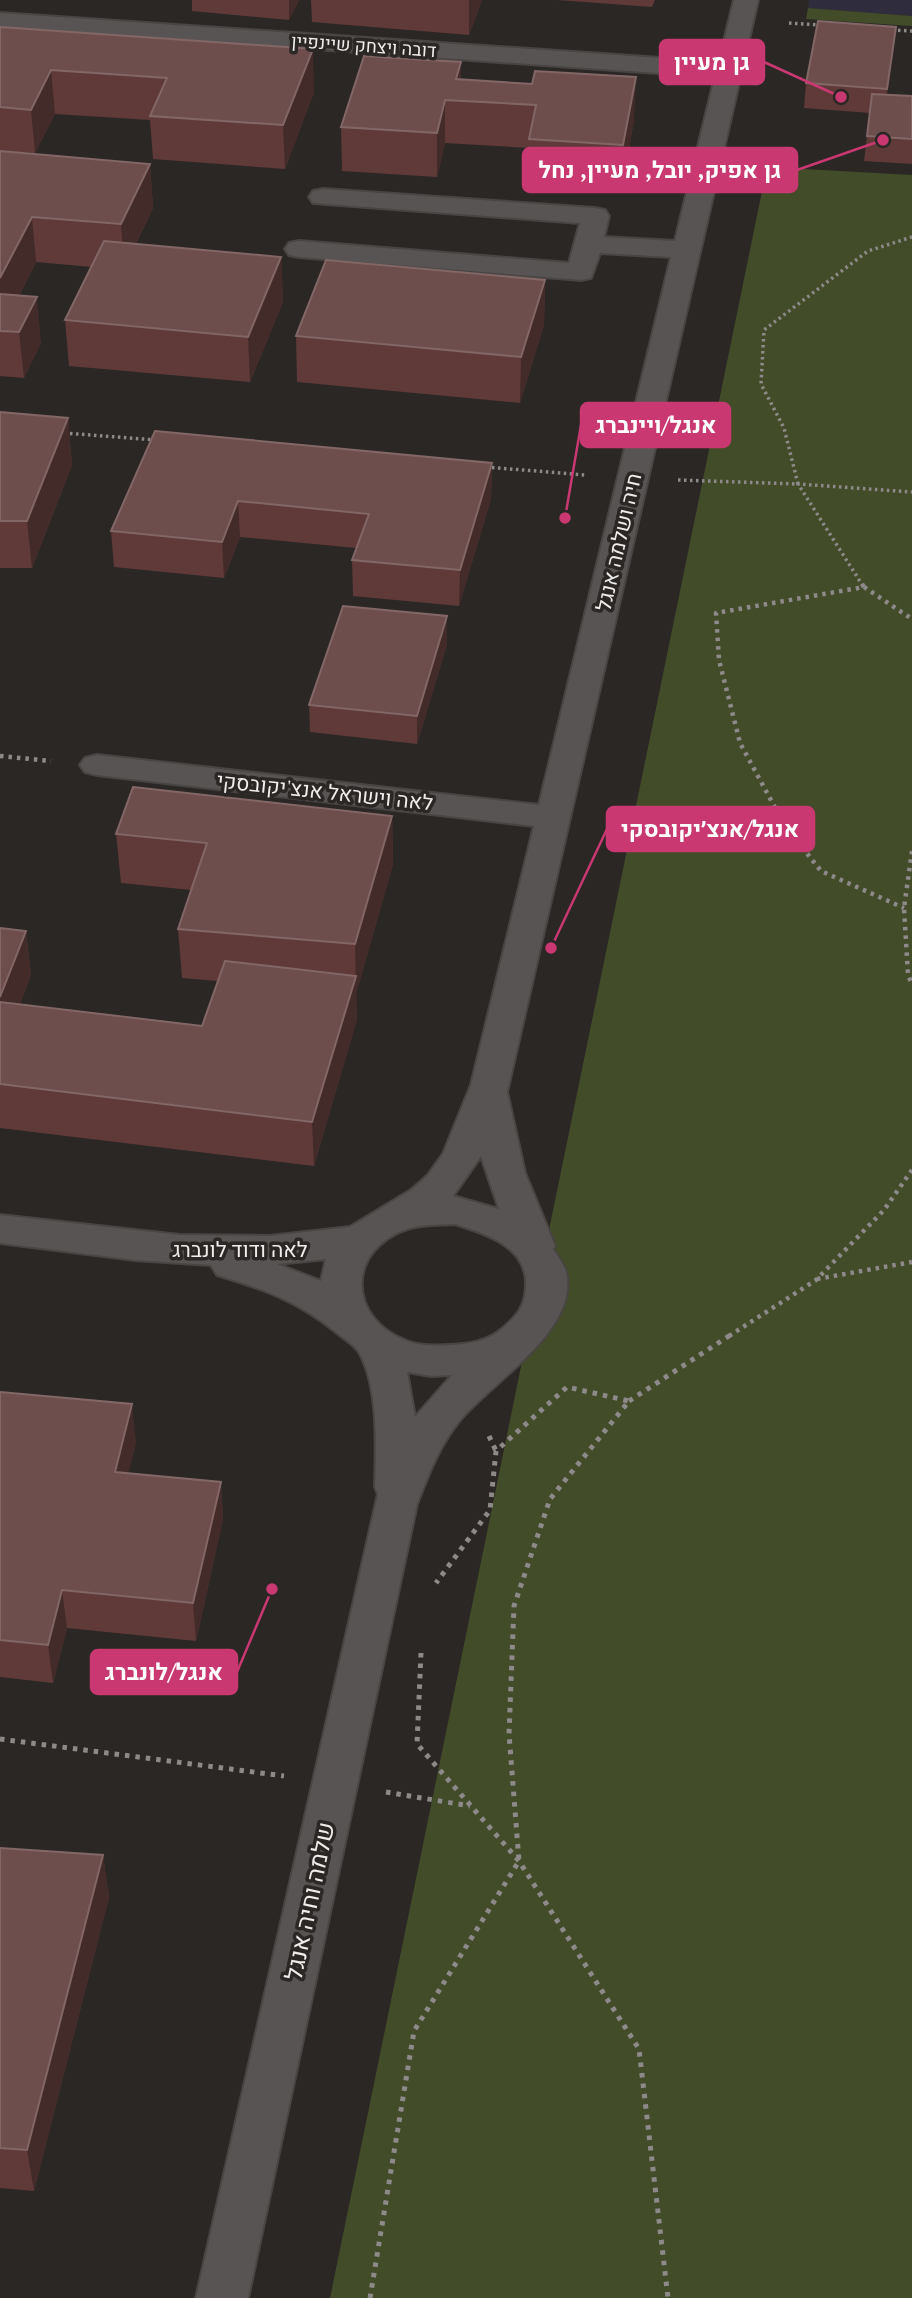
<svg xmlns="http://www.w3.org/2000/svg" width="912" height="2298" font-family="'PT Serif',Heebo,serif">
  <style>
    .commercial { fill: #2f2c3d }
    .green { fill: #434c29 }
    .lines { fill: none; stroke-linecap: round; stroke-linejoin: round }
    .minor-casing { stroke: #484543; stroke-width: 4 }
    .path-far2 { stroke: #8d8a89; stroke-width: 3.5; stroke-dasharray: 2.5 3.5; stroke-linecap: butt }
    .path-far1 { stroke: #8d8a89; stroke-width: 4.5; stroke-dasharray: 3.5 5; stroke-linecap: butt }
    .path { stroke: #8d8a89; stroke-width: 5; stroke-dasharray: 4.5 6; stroke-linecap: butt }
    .minor { fill: #585453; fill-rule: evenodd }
    .wall { fill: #5f3a39 }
    .shaded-wall { fill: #432b29 }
    .building { fill: #6e4e4d; stroke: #826766; stroke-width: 2 }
    .labels { text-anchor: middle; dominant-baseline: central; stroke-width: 7; stroke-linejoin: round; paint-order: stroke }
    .far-street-label { font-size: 18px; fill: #efedec; stroke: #2a2725 }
    .street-label { font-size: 21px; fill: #efedec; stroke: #2a2725 }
    .near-street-label { font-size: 24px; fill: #efedec; stroke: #2a2725 }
    .leader { fill: none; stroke: #c93871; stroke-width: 2.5 }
    .callout-dot { fill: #c93871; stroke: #2a2725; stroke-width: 2.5 }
    .callout { fill: #c93871; stroke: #c93871; stroke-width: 2.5 }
    .callout-label { font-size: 23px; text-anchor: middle; font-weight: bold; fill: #fff }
  </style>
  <rect width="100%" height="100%" fill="#2a2725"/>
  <!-- commercial -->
  <polygon class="commercial" points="809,0 912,0 912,16 808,8"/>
  <!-- green -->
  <g class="green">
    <polygon points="808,8 912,16 912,26 806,19"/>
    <polygon points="767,167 912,175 912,2298 330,2298"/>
  </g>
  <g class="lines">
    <defs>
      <path id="minor" d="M 734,0 L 758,0 L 507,1092 L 525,1173 L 555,1246 L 553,1249 C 557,1256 564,1264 566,1272 C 580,1329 493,1381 461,1419 C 440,1444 429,1473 417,1504 L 248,2298 L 196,2298 L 378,1494 L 375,1487 C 376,1448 379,1389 360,1354 C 356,1345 344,1339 337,1333 C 298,1301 264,1289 217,1275 L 211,1265 L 135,1260 L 0,1243 L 0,1215 L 180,1235 L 270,1236 L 350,1227 L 411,1190 L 428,1175 L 443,1154 L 471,1085 L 534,826 L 97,775 L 85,772 L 80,765 L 85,758 L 97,755 L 539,805 L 671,257 L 600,253 L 591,278 L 581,280 L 299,257 L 289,255 L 285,249 L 289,243 L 299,241 L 569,263 L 580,223 L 313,203 L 309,197 L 313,191 L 323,189 L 595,208 L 605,210 L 609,216 L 604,237 L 675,241 L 715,77 L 0,27 L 0,13 L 719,62 ZM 481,1156 L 499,1209 L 453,1196 ZM 455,1224 C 484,1233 526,1246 526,1283 C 526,1305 519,1314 503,1328 C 487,1342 469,1344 449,1345 C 435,1346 420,1346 407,1341 C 347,1319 346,1250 407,1229 C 422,1224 439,1225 455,1224 ZM 326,1259 L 321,1281 L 277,1264 ZM 407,1372 L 431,1376 L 452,1375 L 415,1417 Z"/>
    </defs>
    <!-- minor casing -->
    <use href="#minor" class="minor-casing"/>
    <!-- path-far2 -->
    <g class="path-far2">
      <polyline points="789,23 820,25"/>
      <polyline points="892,30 912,31"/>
      <polyline points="64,433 156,440"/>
      <polyline points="486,467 585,475"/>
      <polyline points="678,480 798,484 784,428 761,384 764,330 868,251 912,237"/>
      <polyline points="863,586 798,484 912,492"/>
    </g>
    <!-- path-far1 -->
    <g class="path-far1">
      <polyline points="862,584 864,587 716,613 719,660 740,743 785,826 821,871 904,908"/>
      <polyline points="864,587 912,619"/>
      <polyline points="0,756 51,761"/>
      <polyline points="912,851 904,908 908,975 912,984"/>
      <polyline points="817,1279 912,1262"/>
      <polyline points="729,1336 816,1280 884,1210 912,1170"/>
    </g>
    <!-- path -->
    <g class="path">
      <polyline points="629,1401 732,1334"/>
      <polyline points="489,1436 496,1451"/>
      <polyline points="421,1653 417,1744 519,1861 639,2049 668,2298"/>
      <polyline points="0,1739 284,1776"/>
      <polyline points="386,1792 470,1806"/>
      <polyline points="370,2298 414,2031 519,1861 509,1734 514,1606 550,1499 629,1401 567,1387 496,1451 490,1510 436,1583"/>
    </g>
    <!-- minor -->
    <use href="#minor" class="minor"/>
  </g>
  <!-- wall -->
  <g class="wall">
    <polygon points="192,0 299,0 289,20 192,11"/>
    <polygon points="311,0 482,0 469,35 312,22"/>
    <polygon points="557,0 655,0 652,7"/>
    <polygon points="0,27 314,92 285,169 153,159 150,120 55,114 35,153 0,151"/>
    <polygon points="896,27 887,95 912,96 912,164 864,161 870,113 804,108 806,83"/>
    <polygon points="461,62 461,79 634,120 622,189 529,183 529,148 445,143 437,177 342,171 341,127"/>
    <polygon points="0,151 150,164 153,208 136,244 281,257 283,302 250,382 69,366 65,320 92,267 36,262 19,296 41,343 24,378 0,376"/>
    <polygon points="545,280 544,325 520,403 297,382 296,336"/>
    <polygon points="0,412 68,418 72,465 32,568 0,568"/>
    <polygon points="155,431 492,463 491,499 459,606 353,596 352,560 356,548 240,537 224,578 114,567 111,531"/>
    <polygon points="447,616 447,644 417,744 310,732 309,705"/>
    <polygon points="392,816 393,864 356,994 357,1019 314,1166 0,1128 0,928 26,931 31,975 20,1004 202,1026 218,981 182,978 178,929 191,890 121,883 116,834"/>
    <polygon points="0,1392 136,1442 128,1473 221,1482 223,1519 196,1641 67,1628 53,1683 0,1677"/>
    <polygon points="0,1848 103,1855 109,1897 34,2191 0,2188"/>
  </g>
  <!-- shaded-wall -->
  <g class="shaded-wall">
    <polygon points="289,0 299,0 289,20"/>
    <polygon points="469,0 482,0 469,35"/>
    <polygon points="896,27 893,52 884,114 887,89"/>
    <polygon points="313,49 314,92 285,169 283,125"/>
    <polygon points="461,62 461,101 456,79"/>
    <polygon points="51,70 55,114 35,153 31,110"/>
    <polygon points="636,77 634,120 622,189 623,145"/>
    <polygon points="445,100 445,143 437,177 437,133"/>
    <polygon points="150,164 153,208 124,269 121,224"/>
    <polygon points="32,217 36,262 1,331 0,331 0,278"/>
    <polygon points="281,257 283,302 250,382 248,337"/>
    <polygon points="545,280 544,325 520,403 521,357"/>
    <polygon points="37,297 41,343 24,378 19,332"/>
    <polygon points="68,418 72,465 32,568 27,521"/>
    <polygon points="492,463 491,499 459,606 460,570"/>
    <polygon points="238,501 240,537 224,578 222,542"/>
    <polygon points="447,616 447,644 417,744 417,716"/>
    <polygon points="392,816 393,864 356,994 355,944"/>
    <polygon points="26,931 31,975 4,1045 0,1017 0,997"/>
    <polygon points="356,976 357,1019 314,1166 312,1122"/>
    <polygon points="132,1404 136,1442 119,1509 115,1472"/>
    <polygon points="221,1482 223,1519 196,1641 193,1603"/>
    <polygon points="62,1590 67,1628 53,1683 48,1645"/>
    <polygon points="103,1855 109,1897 34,2191 27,2150"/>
  </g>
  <!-- building -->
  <g class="building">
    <polygon points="818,21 896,27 887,89 806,83"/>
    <polygon points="0,27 313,49 283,125 150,116 167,78 51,70 31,110 0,107"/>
    <polygon points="364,56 461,62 456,79 532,84 535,71 636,77 623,145 529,139 536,105 445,100 437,133 341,127"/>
    <polygon points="872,94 912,96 912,139 867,136"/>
    <polygon points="0,151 150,164 121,224 32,217 0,278"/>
    <polygon points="104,241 281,257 248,337 65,320"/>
    <polygon points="326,260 545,280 521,357 296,336"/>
    <polygon points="0,294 37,297 19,332 0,331"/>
    <polygon points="0,412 68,418 27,521 0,521"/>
    <polygon points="155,431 492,463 460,570 352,560 369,514 238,501 222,542 111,531"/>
    <polygon points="343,606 447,616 417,716 309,705"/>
    <polygon points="133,787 392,816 355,944 178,929 207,843 116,834"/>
    <polygon points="0,928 26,931 0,997"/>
    <polygon points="225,961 356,976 312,1122 0,1084 0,1002 202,1026"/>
    <polygon points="0,1392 132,1404 115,1472 221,1482 193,1603 62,1590 48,1645 0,1640"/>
    <polygon points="0,1848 103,1855 27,2150 0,2148"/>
  </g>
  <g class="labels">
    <!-- far-street labels -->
    <g class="far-street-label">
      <text transform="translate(364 45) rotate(4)">דובה ויצחק שיינפיין</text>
    </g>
    <!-- street labels -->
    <g class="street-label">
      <text transform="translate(618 542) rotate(-77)">חיה ושלמה אנגל</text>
      <text transform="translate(325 791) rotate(6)">לאה וישראל אנצ'יקובסקי</text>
      <text x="240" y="1249">לאה ודוד לונברג</text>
    </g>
    <!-- near-street labels -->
    <g class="near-street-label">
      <text transform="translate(309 1901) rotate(-78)">שלמה וחיה אנגל</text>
    </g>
  </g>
  <!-- callouts -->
  <path class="leader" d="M841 97L764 62M883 140L797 170M565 518L581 425M551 948L607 829M272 1589L237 1672"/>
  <g class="callout-dot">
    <circle cx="841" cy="97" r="7"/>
    <circle cx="883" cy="140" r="7"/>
    <circle cx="565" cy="518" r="7"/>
    <circle cx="551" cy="948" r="7"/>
    <circle cx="272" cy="1589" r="7"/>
  </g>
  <g class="callout">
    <rect x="660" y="40" width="104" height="44" rx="7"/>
    <rect x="523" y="148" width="274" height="44" rx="7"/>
    <rect x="581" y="403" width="149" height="44" rx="7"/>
    <rect x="607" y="807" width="207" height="44" rx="7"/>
    <rect x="91" y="1650" width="146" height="44" rx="7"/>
  </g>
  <g class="callout-label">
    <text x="712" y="70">גן מעיין</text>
    <text x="660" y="178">גן אפיק, יובל, מעיין, נחל</text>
    <text x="656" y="433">אנגל/ויינברג</text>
    <text x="710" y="837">אנגל/אנצ׳יקובסקי</text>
    <text x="164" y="1680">אנגל/לונברג</text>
  </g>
</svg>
